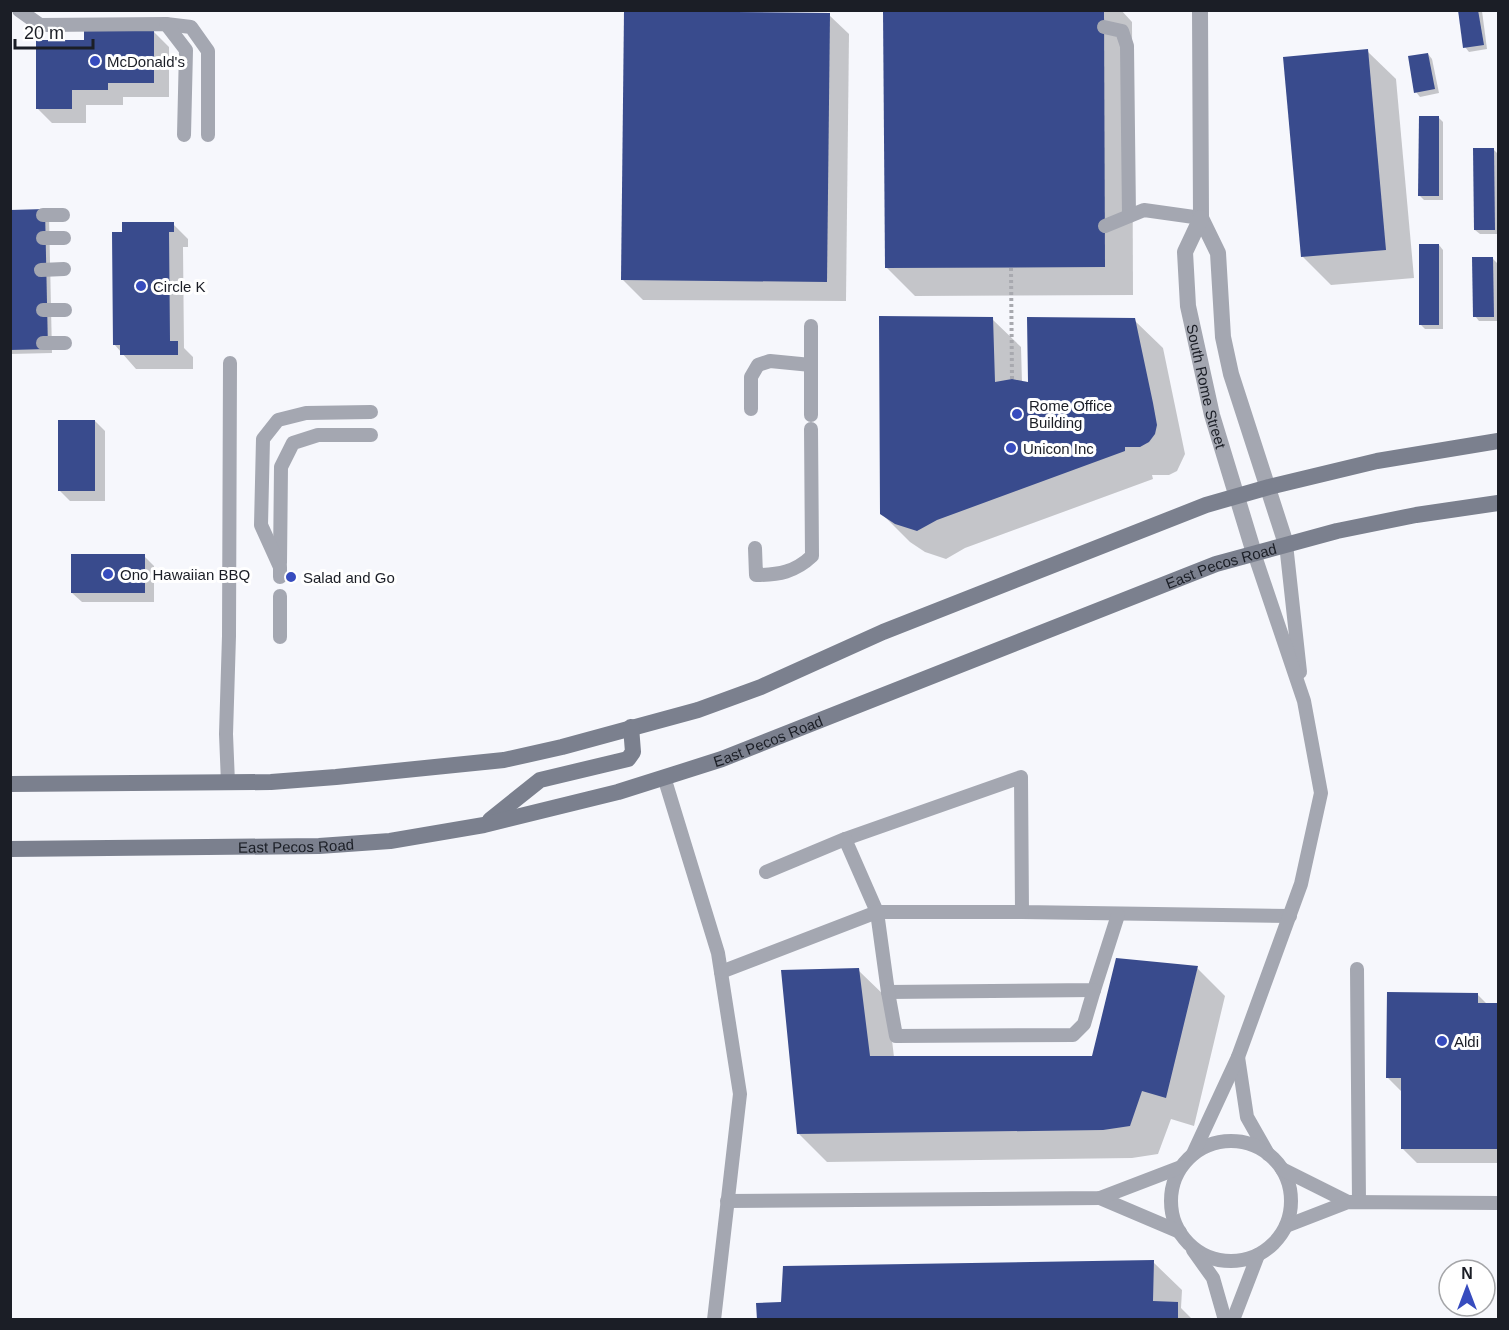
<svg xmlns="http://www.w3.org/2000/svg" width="1509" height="1330" font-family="Helvetica,sans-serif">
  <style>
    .shadow { fill: #0003 }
    .building { fill: #394b8d }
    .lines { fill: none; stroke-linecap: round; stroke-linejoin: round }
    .path { stroke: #a8a9af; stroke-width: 4; stroke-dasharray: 3 3; stroke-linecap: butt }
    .service { stroke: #a4a7b1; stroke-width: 14 }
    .minor { stroke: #a4a7b1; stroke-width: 16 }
    .secondary { stroke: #7b808e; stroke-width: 16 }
    .poi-dot { fill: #374cbe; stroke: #fff; stroke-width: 2 }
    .labels { text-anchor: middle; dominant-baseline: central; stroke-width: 6; stroke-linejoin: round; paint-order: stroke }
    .poi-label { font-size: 15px; fill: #1b1e26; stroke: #fff; text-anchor: start }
    .street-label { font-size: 15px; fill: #1b1e26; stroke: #fff }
  </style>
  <rect width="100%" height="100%" fill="#f6f7fc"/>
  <!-- shadow -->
  <g class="shadow">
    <polygon points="884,10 1121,10 1132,22 1133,295 915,296 887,268"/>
    <polygon points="1459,10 1482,11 1487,49 1469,52 1465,47"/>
    <polygon points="829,15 849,34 846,301 643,300 623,280"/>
    <polygon points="154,32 169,47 169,97 123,97 123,105 86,105 86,123 52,123 37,108 85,41"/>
    <polygon points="1367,51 1396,79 1414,278 1331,285 1303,257"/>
    <polygon points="1428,54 1432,59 1439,93 1420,97 1416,92"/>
    <polygon points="1439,118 1443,122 1443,200 1424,200 1420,196"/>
    <polygon points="1493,149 1498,154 1498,234 1480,234 1475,230"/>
    <polygon points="10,211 49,215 52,353 10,354"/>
    <polygon points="173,224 188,239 188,247 183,247 184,348 193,357 193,369 136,369 114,344 124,233"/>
    <polygon points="1439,245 1443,250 1443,329 1425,329 1420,324"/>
    <polygon points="1493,259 1497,263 1498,321 1479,321 1475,316"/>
    <polygon points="992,319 1021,347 1022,383 1030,384 1134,320 1163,348 1185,454 1177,471 1169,475 1152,475 1153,479 965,548 946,559 925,552 910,542 881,513"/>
    <polygon points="95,421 105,431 105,501 70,501 60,491"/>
    <polygon points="144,556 154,566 154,602 82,602 72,593"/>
    <polygon points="1197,968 1225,996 1194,1126 1171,1119 1158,1154 1132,1158 827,1162 799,1134 858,970 887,998 894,1057 1093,1057"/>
    <polygon points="1477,994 1488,1005 1498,1005 1498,1163 1417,1163 1402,1148 1403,1093 1388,1078"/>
    <polygon points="1153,1262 1182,1290 1181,1308 1193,1320 758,1320 783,1303"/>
  </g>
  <!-- building -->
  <g class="building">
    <polygon points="883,10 1104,10 1105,267 885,268"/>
    <polygon points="1458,10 1478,10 1484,45 1463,48"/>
    <polygon points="624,11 830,13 827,282 621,280"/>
    <polygon points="84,30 154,30 154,83 108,83 108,90 72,90 72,109 36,109 36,40 84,40"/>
    <polygon points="1368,49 1386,250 1301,257 1283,57"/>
    <polygon points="1428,53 1435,89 1414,93 1408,56"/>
    <polygon points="1419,116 1439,116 1439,196 1418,196"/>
    <polygon points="1473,148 1494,148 1495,230 1474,230"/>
    <polygon points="45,209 48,349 10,350 10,210"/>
    <polygon points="122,222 174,222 174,232 169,232 170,341 178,341 178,355 120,355 120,345 113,345 112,232 122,232"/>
    <rect x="1419" y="244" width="20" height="81"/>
    <polygon points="1472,257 1493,257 1494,317 1473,317"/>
    <polygon points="879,316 993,317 995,382 1012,379 1028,382 1027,317 1135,318 1153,403 1157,425 1155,434 1149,442 1140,447 1125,447 1125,451 937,520 917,531 895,524 880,514"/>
    <rect x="58" y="420" width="37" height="71"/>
    <rect x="71" y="554" width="74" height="39"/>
    <polygon points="1116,958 1198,966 1166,1098 1142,1091 1130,1126 1103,1130 797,1134 781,970 859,968 870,1056 1092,1056"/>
    <polygon points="1387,992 1478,993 1478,1003 1498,1003 1498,1149 1401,1149 1401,1078 1386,1078"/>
    <polygon points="1154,1260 1153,1301 1178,1302 1178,1320 757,1320 756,1303 781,1302 783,1266"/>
  </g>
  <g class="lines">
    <!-- path -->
    <polyline class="path" points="1011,268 1012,379"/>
    <!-- service -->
    <g class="service">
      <polyline points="19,10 40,25 166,24 191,27 208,51 208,135"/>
      <polyline points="166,24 186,50 184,135"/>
      <polyline points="1104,27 1122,31 1127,46 1129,216"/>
      <polyline points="43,215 63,215"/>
      <polyline points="1105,226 1144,210 1201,218"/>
      <polyline points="43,238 64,238"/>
      <polyline points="41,270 64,269"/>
      <polyline points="43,310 65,310"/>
      <polyline points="43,343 65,343"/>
      <polyline points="751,409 751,377 758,365 770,361 811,365"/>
      <polyline points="811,415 811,326"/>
      <polyline points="1286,544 1300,672"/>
      <path d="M 755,548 L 756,575 C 779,575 795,572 812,556 L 811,429"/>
      <polyline points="280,563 281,467 293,443 318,435 371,435"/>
      <polyline points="280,577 280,567 261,525 263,439 278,420 306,413 371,412"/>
      <polyline points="280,596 280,637"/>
      <polyline points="664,777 718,953 740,1094 714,1320"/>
      <polyline points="228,783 226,734 229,636 230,363"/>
      <polyline points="845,839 1021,777 1022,912 1290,916"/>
      <polyline points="766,872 845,839 877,912 888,992 1094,990 1118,915"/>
      <polyline points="1357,969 1359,1202"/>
      <polyline points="721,972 877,912 1022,912"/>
      <polyline points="888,992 896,1036 1073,1035 1084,1024 1094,990"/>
      <polyline points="1238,1057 1247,1117 1268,1154"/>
      <circle cx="1231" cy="1201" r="60"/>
      <polyline points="1193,1154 1238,1057 1301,884 1321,793 1304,701 1254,553"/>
      <polyline points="1282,1169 1348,1202"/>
      <polyline points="1100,1198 1180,1232"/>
      <polyline points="727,1201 1100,1198 1181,1167"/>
      <polyline points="1286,1226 1348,1202 1498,1203"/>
      <polyline points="1193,1250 1213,1278 1225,1320"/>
      <polyline points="1233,1320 1258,1255"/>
    </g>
    <!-- minor -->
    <g class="minor">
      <polyline points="1200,10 1201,218 1218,253 1223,337 1231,374 1286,544"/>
      <path id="s1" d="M 1201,218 L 1185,252 L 1188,306 L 1212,415 L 1254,553"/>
    </g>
    <!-- secondary -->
    <g class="secondary">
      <polyline points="10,784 271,782 336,777 504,760 562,747 698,710 761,687 883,632 1206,505 1269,487 1377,461 1498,441"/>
      <polyline points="490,820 540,780 628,759 633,752 631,727"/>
      <path id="s2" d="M 10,849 L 319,846 L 390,841 L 484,825 L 618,792 L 722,759 L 1216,564 L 1337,531 L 1416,515 L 1498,503"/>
    </g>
  </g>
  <!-- markers -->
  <g class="poi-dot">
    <circle cx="95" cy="61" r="6"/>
    <circle cx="141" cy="286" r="6"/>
    <circle cx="1017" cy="414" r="6"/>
    <circle cx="1011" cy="448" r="6"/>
    <circle cx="108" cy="574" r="6"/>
    <circle cx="291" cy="577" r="6"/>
    <circle cx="1442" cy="1041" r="6"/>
  </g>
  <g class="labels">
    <!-- poi labels -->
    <g class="poi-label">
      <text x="107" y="61">McDonald's</text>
      <text x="153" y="286">Circle K</text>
      <text x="1029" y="405">Rome Office<tspan x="1029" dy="17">Building</tspan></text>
      <text x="1023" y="448">Unicon Inc</text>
      <text x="120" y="574">Ono Hawaiian BBQ</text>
      <text x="303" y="577">Salad and Go</text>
      <text x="1454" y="1041">Aldi</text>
    </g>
    <!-- street labels -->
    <g class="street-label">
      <text stroke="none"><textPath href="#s1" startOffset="174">South Rome Street</textPath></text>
      <text stroke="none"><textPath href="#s2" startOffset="1258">East Pecos Road</textPath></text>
      <text stroke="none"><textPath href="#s2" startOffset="772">East Pecos Road</textPath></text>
      <text stroke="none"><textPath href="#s2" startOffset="286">East Pecos Road</textPath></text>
    </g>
  </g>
  <!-- border -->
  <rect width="1509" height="1330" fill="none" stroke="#1b1e26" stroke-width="24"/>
  <!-- north arrow -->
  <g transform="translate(1467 1288)"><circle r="28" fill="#ffffff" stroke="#a4a5a8" stroke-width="1.5"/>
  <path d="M0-4.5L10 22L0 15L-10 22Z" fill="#374cbe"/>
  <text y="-9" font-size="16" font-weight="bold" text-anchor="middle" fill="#1b1e26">N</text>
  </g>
  <!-- scale -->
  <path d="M15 39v9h78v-9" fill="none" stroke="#1b1e26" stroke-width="3"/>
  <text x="24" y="39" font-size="18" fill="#1b1e26" stroke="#ffffff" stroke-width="4.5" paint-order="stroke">20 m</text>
</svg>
